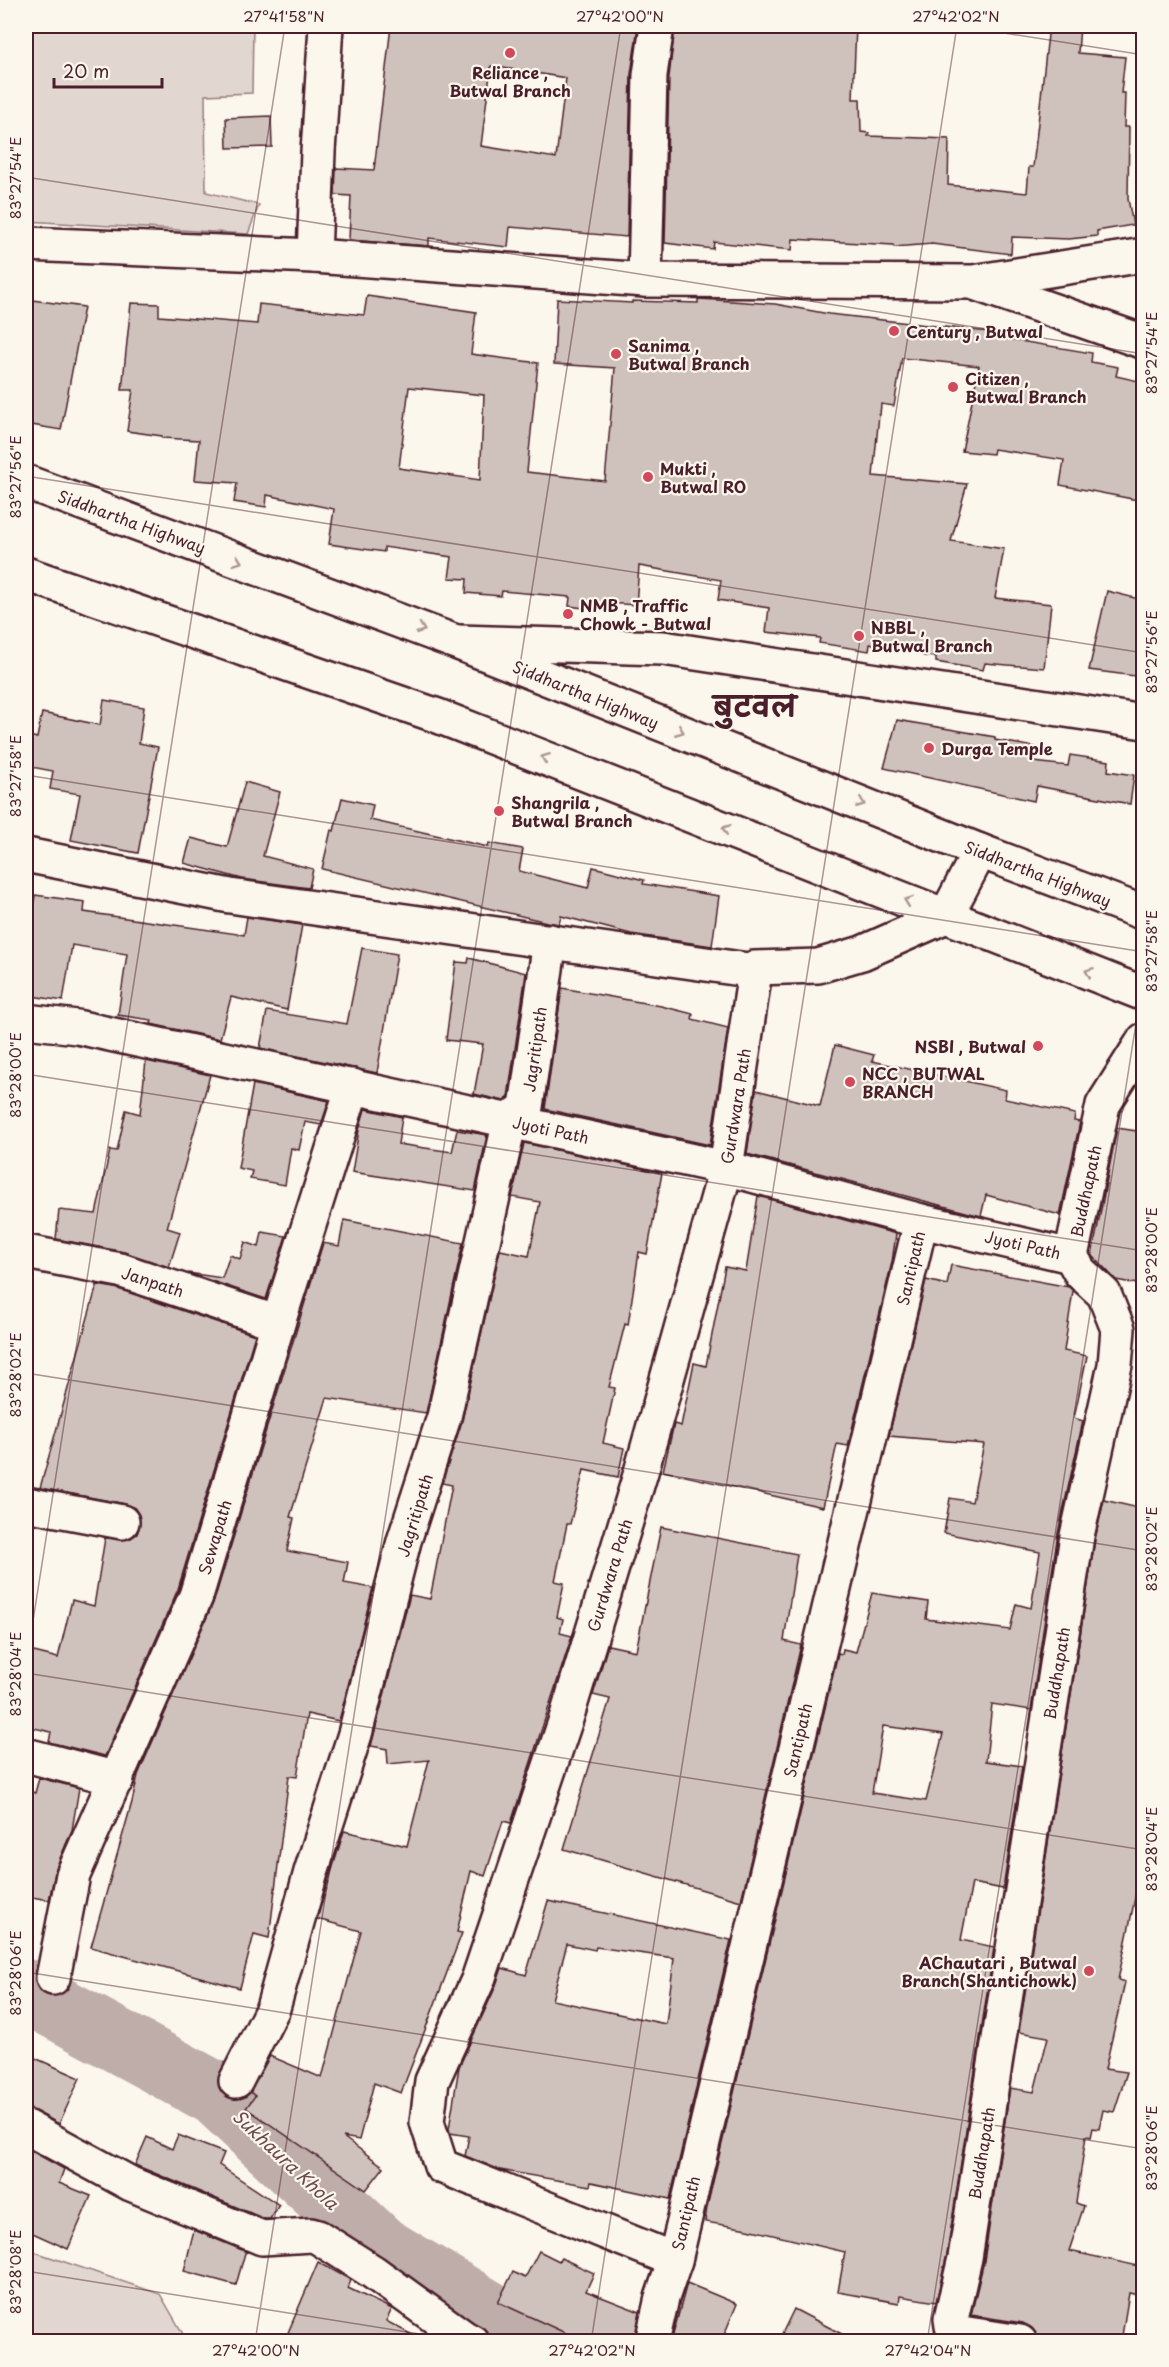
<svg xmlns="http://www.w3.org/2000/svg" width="1169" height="2367" font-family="'Playpen Sans','Playpen Sans Deva',sans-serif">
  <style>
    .green { fill: #e2d7d0; stroke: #967b7e; stroke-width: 1.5 }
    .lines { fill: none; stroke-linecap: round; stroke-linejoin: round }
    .river { stroke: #bfadaa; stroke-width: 64 }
    .building { fill: #cfc2bc; stroke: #4a1f2b; stroke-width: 1.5; fill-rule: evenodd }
    .minor-casing { stroke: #4a1f2b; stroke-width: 38 }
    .highway-casing { stroke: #4a1f2b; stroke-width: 38 }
    .minor { stroke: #fbf7ec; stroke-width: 33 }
    .highway { stroke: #fbf7ec; stroke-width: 33 }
    .oneway { stroke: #ab9695 }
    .ticks { fill: none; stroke: #4a1f2b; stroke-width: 1.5; stroke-opacity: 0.45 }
    .poi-dot { fill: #d1495b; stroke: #fbf7ec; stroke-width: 2 }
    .labels { text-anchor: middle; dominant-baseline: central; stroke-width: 4.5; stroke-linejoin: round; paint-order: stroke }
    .poi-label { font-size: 16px; font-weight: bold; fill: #4a1f2b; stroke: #fbf7ec; text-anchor: start }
    .street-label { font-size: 16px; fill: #4a1f2b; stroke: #fbf7ec }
    .water-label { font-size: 18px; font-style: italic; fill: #6d4a51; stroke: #fbf7ec }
    .town-label { font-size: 28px; font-weight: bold; fill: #4a1f2b; stroke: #fbf7ec }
    .neatline { fill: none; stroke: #4a1f2b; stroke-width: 2 }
    .ticks-label { font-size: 15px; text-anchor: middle; fill: #4a1f2b }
  </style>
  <rect width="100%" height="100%" fill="#fbf7ec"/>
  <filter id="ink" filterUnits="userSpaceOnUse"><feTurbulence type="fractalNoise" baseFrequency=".0167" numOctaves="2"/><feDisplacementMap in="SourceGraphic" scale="12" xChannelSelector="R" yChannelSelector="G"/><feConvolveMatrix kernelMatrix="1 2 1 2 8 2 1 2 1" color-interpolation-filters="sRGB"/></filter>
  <g filter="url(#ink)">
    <!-- green -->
    <g class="green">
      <polygon points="26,26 253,26 252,93 205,95 206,192 259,205 248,234 26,221"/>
      <polygon points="26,2249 160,2294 187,2341 26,2341"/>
    </g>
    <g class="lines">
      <!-- river -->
      <polyline class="river" points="26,1991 216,2094 381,2248 538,2342"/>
    </g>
    <!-- building -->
    <g class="building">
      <path d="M 391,26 L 638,26 L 631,74 L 627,237 L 510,227 L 508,247 L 429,238 L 429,246 L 349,240 L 351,196 L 335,195 L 336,168 L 374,170 ZM 491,66 L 566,78 L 556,158 L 481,146 Z"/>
      <polygon points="675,26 747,26 777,30 777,26 856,26 853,99 860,99 861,132 869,133 868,136 949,139 948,185 1027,193 1029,167 1033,167 1049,26 1080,26 1078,53 1125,57 1121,93 1125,93 1124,127 1129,127 1128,199 1133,225 1097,231 1097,236 1069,239 1012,237 1011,254 932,244 894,247 893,245 793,239 792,250 714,242 713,249 665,243 669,77"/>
      <polygon points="271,116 272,147 227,148 226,118"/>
      <path d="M 367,296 L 476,312 L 471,354 L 538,363 L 527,472 L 605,481 L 615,368 L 554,364 L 557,299 L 632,303 L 632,301 L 698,303 L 698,299 L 716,300 L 775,304 L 829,314 L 989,332 L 989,336 L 1092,353 L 1091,362 L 1118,367 L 1116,376 L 1143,382 L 1143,501 L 1060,485 L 1064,460 L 994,449 L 993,454 L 962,451 L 979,366 L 902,358 L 894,406 L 881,404 L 880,415 L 879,415 L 873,476 L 967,484 L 951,541 L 1004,549 L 995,598 L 1051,604 L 1044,668 L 985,663 L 983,670 L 936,662 L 936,657 L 924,656 L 924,652 L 870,644 L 869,651 L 819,643 L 820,638 L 766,632 L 769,608 L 718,600 L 721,580 L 639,566 L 636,605 L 608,603 L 607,611 L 569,606 L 570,597 L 502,591 L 501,596 L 466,593 L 467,579 L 449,578 L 452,557 L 384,547 L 384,552 L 329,544 L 334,509 L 267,495 L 266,507 L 234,502 L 237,483 L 195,480 L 199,440 L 162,438 L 162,436 L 127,431 L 133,390 L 122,390 L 131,303 L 159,304 L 159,316 L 257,324 L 259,304 L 364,315 ZM 409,387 L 484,395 L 480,480 L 399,468 Z"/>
      <polygon points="32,300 84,307 61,430 26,424 26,306 31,306"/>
      <polygon points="1107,591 1143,600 1143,677 1089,670"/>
      <polygon points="104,700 144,707 139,743 158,747 138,853 71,840 80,794 50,789 53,771 26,766 26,735 37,738 42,713 100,725"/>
      <polygon points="897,720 995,737 995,740 1035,747 1034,762 1068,766 1070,755 1109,761 1108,771 1134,775 1130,804 1037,786 1034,801 884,768"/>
      <polygon points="245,782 280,792 263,856 313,869 309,888 242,879 184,863 191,838 227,847"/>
      <polygon points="342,798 373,805 370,820 488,847 489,843 523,849 519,871 588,888 593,867 644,880 643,884 719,896 712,946 631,934 561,916 559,924 547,922 322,869 331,830 334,831"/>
      <polygon points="35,895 85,902 84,912 244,935 247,917 302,925 287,1010 231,997 220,1039 151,1024 152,1020 118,1015 127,954 72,945 63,1001 26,995 26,963"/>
      <polygon points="362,948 397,954 377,1073 260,1048 267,1011 347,1024"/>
      <polygon points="469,958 526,973 508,1097 504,1101 474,1094 483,1044 446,1040 456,962 468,963"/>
      <polygon points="562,988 661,1006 693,1014 692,1019 728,1028 710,1145 545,1109"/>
      <polygon points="835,1045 874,1055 872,1061 1006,1090 1005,1099 1075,1114 1074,1121 1080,1122 1060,1215 986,1195 981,1216 747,1154 756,1090 820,1106"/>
      <polygon points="146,1061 210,1075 167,1228 180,1232 169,1267 124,1252 56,1239 59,1210 96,1214 110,1150 117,1151 126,1110 140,1114"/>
      <polygon points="253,1084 329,1101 321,1125 305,1122 299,1150 291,1148 285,1185 250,1179 252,1171 238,1168"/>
      <polygon points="365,1109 402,1117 398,1144 452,1152 457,1130 487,1135 475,1191 352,1172 359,1130"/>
      <polygon points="1117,1128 1143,1132 1143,1285 1116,1280 1092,1255"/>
      <polygon points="524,1143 662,1173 647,1254 639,1252 628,1325 625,1324 609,1387 615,1388 603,1443 624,1448 618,1477 584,1470 570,1524 567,1524 555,1581 564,1583 557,1617 563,1619 560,1633 572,1636 511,1823 503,1821 485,1876 471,1871 457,1932 462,1933 401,2093 374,2083 359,2140 343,2137 384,2167 366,2190 246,2108 255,2096 250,2092 270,2056 322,2078 361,1931 317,1919 344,1831 407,1846 429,1760 388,1764 387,1749 371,1746 410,1595 430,1599 452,1485 442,1483 462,1421 500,1250 529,1256 540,1202 512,1197"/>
      <polygon points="758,1196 896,1234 892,1262 848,1446 837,1444 823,1507 663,1471 674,1424 681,1426 694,1363 706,1366 725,1267 746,1271"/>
      <polygon points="344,1220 463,1243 426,1413 327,1398 290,1517 294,1518 287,1551 348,1562 344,1583 373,1588 339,1721 307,1714 297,1777 289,1776 269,1938 254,1934 240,1988 91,1947 132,1802 138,1775 214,1601 323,1243 339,1246"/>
      <polygon points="262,1232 286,1236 266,1299 188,1273 222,1278 230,1255 240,1259 245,1242 259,1247"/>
      <path d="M 951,1265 L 1069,1287 L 1073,1291 L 1064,1351 L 1087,1356 L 1074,1418 L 1083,1421 L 1058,1533 L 1031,1710 L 992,1704 L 986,1761 L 1022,1766 L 1003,1889 L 972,1883 L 961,1940 L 994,1947 L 947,2254 L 936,2302 L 900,2296 L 899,2303 L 838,2292 L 845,2252 L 748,2229 L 705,2222 L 707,2207 L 838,1653 L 842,1654 L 843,1649 L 856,1652 L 872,1593 L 928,1602 L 926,1619 L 1010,1630 L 1016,1604 L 1031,1608 L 1040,1552 L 944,1533 L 950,1498 L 972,1502 L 984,1444 L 889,1436 L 926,1280 L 947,1285 ZM 883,1726 L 943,1734 L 926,1801 L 872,1793 Z"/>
      <polygon points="97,1285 115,1288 255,1335 178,1589 105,1756 49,1742 51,1732 26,1726 26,1650 58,1658 72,1600 94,1606 105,1538 129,1539 137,1534 140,1525 139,1515 134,1507 126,1504 40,1488"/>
      <polygon points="1104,1500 1143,1509 1143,1859 1118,1980 1125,1982 1105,2069 1127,2072 1114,2112 1103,2110 1099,2129 1093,2128 1091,2137 1086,2136 1076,2203 1084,2206 1069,2251 1143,2267 1143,2296 1129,2293 1121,2342 1075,2342 1038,2336 1032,2328 1023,2323 971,2315 984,2261 1010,2088 1034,2092 1048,2037 1019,2032 1095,1539"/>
      <polygon points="661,1527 797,1554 784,1641 801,1645 741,1901 564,1849 610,1699 593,1695 608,1645 636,1651"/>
      <polygon points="39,1778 79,1788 72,1830 56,1868 49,1900 26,1896 26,1790 35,1793"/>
      <path d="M 548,1901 L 731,1940 L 670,2199 L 591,2182 L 590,2186 L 500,2170 L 465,2156 L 469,2136 L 450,2133 L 449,2129 L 459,2067 L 495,1988 L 502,1968 L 526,1975 ZM 567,1944 L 595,1950 L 596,1947 L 674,1958 L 666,2024 L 552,2000 Z"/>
      <polygon points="26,2054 80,2078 59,2124 35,2111 26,2108"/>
      <polygon points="178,2135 224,2153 219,2165 279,2205 270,2219 265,2219 135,2165 147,2137 172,2149"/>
      <polygon points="26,2148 64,2169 59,2183 91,2196 68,2249 26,2230"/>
      <polygon points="194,2230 247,2252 245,2253 236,2285 184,2271"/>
      <polygon points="539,2251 559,2261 561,2258 594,2273 586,2291 640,2312 634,2342 585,2342 498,2302 513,2272 525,2278"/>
      <polygon points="318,2262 351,2280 348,2288 392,2309 386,2321 425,2342 284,2342"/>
      <polygon points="687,2283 737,2304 721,2342 671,2342"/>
      <polygon points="794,2309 857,2342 778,2342"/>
    </g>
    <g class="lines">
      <defs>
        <g id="minor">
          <polyline points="26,244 314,256 645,280 973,282 1144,255"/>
          <polyline points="314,256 318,152 326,26"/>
          <polyline points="645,280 650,75 657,26"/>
          <polyline points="977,284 1144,342"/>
          <polyline points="458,642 663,648 1144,722"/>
          <polyline points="26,855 230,896 755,971 754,968 818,966 862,953 946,916"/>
          <polyline points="26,1021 77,1027 726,1168 921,1221 1071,1256"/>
          <polyline points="26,1252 120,1270 278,1323"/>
          <polyline points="26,1504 122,1522"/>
          <polyline points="26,1755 117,1779"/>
          <polyline points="53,1978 73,1875 196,1596 278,1323 353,1086"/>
          <polyline points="236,2081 273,2008 311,1872 355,1734 404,1541 444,1417 510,1120 526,1107 550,941"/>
          <polyline points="26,2127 131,2184 262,2238 311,2235 318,2237 373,2272 463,2337 472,2342"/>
          <polyline points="675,2260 441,2166 427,2122 432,2081 478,1980 567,1716 641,1472 726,1168 755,971"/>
          <polyline points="652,2342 662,2298 675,2260 921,1221"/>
          <polyline points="1020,2342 955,2332 952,2326 951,2319 965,2258 1077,1536 1115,1365 1118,1329 1104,1294 1080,1272 1071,1256 1103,1105 1144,1040"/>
        </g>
        <g id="highway">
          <polyline points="26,482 456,642 980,851 1144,913"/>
          <polyline points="26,574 438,716 1144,994"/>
          <polyline points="946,916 980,851"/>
        </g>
      </defs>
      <!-- minor casing -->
      <use href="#minor" class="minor-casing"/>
      <!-- highway casing -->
      <use href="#highway" class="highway-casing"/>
      <!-- minor -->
      <use href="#minor" class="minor"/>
      <!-- highway -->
      <use href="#highway" class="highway"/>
    </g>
    <!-- one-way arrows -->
    <defs><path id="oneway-chevron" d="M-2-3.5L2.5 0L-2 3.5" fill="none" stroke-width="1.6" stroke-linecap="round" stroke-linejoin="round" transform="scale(1.5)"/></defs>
    <g class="oneway">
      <use href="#oneway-chevron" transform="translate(238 561) rotate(20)"/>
      <use href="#oneway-chevron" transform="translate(421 629) rotate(20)"/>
      <use href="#oneway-chevron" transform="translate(680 731) rotate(22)"/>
      <use href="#oneway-chevron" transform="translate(545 758) rotate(-159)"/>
      <use href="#oneway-chevron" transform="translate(861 803) rotate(22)"/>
      <use href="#oneway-chevron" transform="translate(726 829) rotate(-159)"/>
      <use href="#oneway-chevron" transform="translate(908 901) rotate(-159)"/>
      <use href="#oneway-chevron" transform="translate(1089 972) rotate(-159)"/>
    </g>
  </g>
  <!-- ticks -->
  <path class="ticks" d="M 960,26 L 1144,55M 26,177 L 1144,354M 26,476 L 1144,653M 26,775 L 1144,952M 26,1074 L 1144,1251M 26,1373 L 1144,1551M 26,1665 L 285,26M 26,1673 L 1144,1850M 26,1972 L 1144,2149M 26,2271 L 470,2342M 255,2342 L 621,26M 591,2342 L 957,26M 927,2342 L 1144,973"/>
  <!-- markers -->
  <g class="poi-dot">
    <circle cx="510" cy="53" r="6"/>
    <circle cx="894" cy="331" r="6"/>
    <circle cx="616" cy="354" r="6"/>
    <circle cx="953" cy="387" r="6"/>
    <circle cx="648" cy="477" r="6"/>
    <circle cx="568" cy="614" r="6"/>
    <circle cx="859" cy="636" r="6"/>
    <circle cx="929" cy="748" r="6"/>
    <circle cx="499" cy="811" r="6"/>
    <circle cx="1038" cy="1046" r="6"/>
    <circle cx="850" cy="1082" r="6"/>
    <circle cx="1089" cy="1971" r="6"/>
  </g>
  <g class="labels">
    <!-- poi labels -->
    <g class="poi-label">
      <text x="510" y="72" text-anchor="middle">Reliance ,<tspan x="510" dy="18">Butwal Branch</tspan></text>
      <text x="906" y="331">Century , Butwal</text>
      <text x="628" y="345">Sanima ,<tspan x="628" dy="18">Butwal Branch</tspan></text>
      <text x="965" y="378">Citizen ,<tspan x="965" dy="18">Butwal Branch</tspan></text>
      <text x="660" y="468">Mukti ,<tspan x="660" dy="18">Butwal RO</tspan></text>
      <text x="580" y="605">NMB , Traffic<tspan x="580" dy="18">Chowk - Butwal</tspan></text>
      <text x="871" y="627">NBBL ,<tspan x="871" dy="18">Butwal Branch</tspan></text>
      <text x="941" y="748">Durga Temple</text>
      <text x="511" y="802">Shangrila ,<tspan x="511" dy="18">Butwal Branch</tspan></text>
      <text x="1026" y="1046" text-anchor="end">NSBI , Butwal</text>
      <text x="862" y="1073">NCC , BUTWAL<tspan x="862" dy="18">BRANCH</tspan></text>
      <text x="1077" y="1962" text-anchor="end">AChautari , Butwal<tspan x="1077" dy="18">Branch(Shantichowk)</tspan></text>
    </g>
    <!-- street labels -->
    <g class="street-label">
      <text transform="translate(132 521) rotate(20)">Siddhartha Highway</text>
      <text transform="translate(586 694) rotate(22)">Siddhartha Highway</text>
      <text transform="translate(1038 873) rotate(21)">Siddhartha Highway</text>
      <text transform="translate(534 1049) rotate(-82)">Jagritipath</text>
      <text transform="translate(735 1106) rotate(-81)">Gurdwara Path</text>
      <text transform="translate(551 1129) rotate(12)">Jyoti Path</text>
      <text transform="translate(1085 1191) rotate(-78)">Buddhapath</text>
      <text transform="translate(1023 1244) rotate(13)">Jyoti Path</text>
      <text transform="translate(910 1268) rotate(-77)">Santipath</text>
      <text transform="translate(153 1281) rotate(18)">Janpath</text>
      <text transform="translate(414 1515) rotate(-73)">Jagritipath</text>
      <text transform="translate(214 1537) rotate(-73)">Sewapath</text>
      <text transform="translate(609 1575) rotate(-73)">Gurdwara Path</text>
      <text transform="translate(1056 1673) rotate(-81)">Buddhapath</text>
      <text transform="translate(797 1740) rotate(-77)">Santipath</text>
      <text transform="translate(981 2153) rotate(-81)">Buddhapath</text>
      <text transform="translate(685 2213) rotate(-77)">Santipath</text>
    </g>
    <!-- water labels -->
    <g class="water-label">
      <text transform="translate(286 2159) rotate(43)">Sukhaura Khola</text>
    </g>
    <!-- town labels -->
    <g class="town-label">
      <text x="755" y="705">बुटवल</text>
    </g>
  </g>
  <!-- margin -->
  <rect width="1169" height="2367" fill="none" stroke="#fbf7ec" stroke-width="66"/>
  <!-- scale -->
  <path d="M54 78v9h108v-9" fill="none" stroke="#4a1f2b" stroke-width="3"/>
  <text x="63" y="78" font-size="18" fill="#4a1f2b" stroke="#fbf7ec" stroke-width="4.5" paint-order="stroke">20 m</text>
  <rect x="33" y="33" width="1103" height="2301" class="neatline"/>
  <g class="ticks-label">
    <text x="284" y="22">27°41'58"N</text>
    <text x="620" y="22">27°42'00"N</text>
    <text x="956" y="22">27°42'02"N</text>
    <text transform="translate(16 178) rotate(-90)" y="5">83°27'54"E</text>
    <text transform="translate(1152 353) rotate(-90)" y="5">83°27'54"E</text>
    <text transform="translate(16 477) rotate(-90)" y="5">83°27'56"E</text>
    <text transform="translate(1152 652) rotate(-90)" y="5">83°27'56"E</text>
    <text transform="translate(16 776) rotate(-90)" y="5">83°27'58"E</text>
    <text transform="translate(1152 951) rotate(-90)" y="5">83°27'58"E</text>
    <text transform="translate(16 1075) rotate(-90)" y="5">83°28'00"E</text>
    <text transform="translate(1152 1250) rotate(-90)" y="5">83°28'00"E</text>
    <text transform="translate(16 1375) rotate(-90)" y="5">83°28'02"E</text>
    <text transform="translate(1152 1549) rotate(-90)" y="5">83°28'02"E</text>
    <text transform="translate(16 1674) rotate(-90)" y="5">83°28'04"E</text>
    <text transform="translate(1152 1849) rotate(-90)" y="5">83°28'04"E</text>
    <text transform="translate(16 1973) rotate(-90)" y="5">83°28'06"E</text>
    <text transform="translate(1152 2148) rotate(-90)" y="5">83°28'06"E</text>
    <text transform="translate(16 2272) rotate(-90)" y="5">83°28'08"E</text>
    <text x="256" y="2356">27°42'00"N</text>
    <text x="592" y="2356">27°42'02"N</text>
    <text x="928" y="2356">27°42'04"N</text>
  </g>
</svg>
